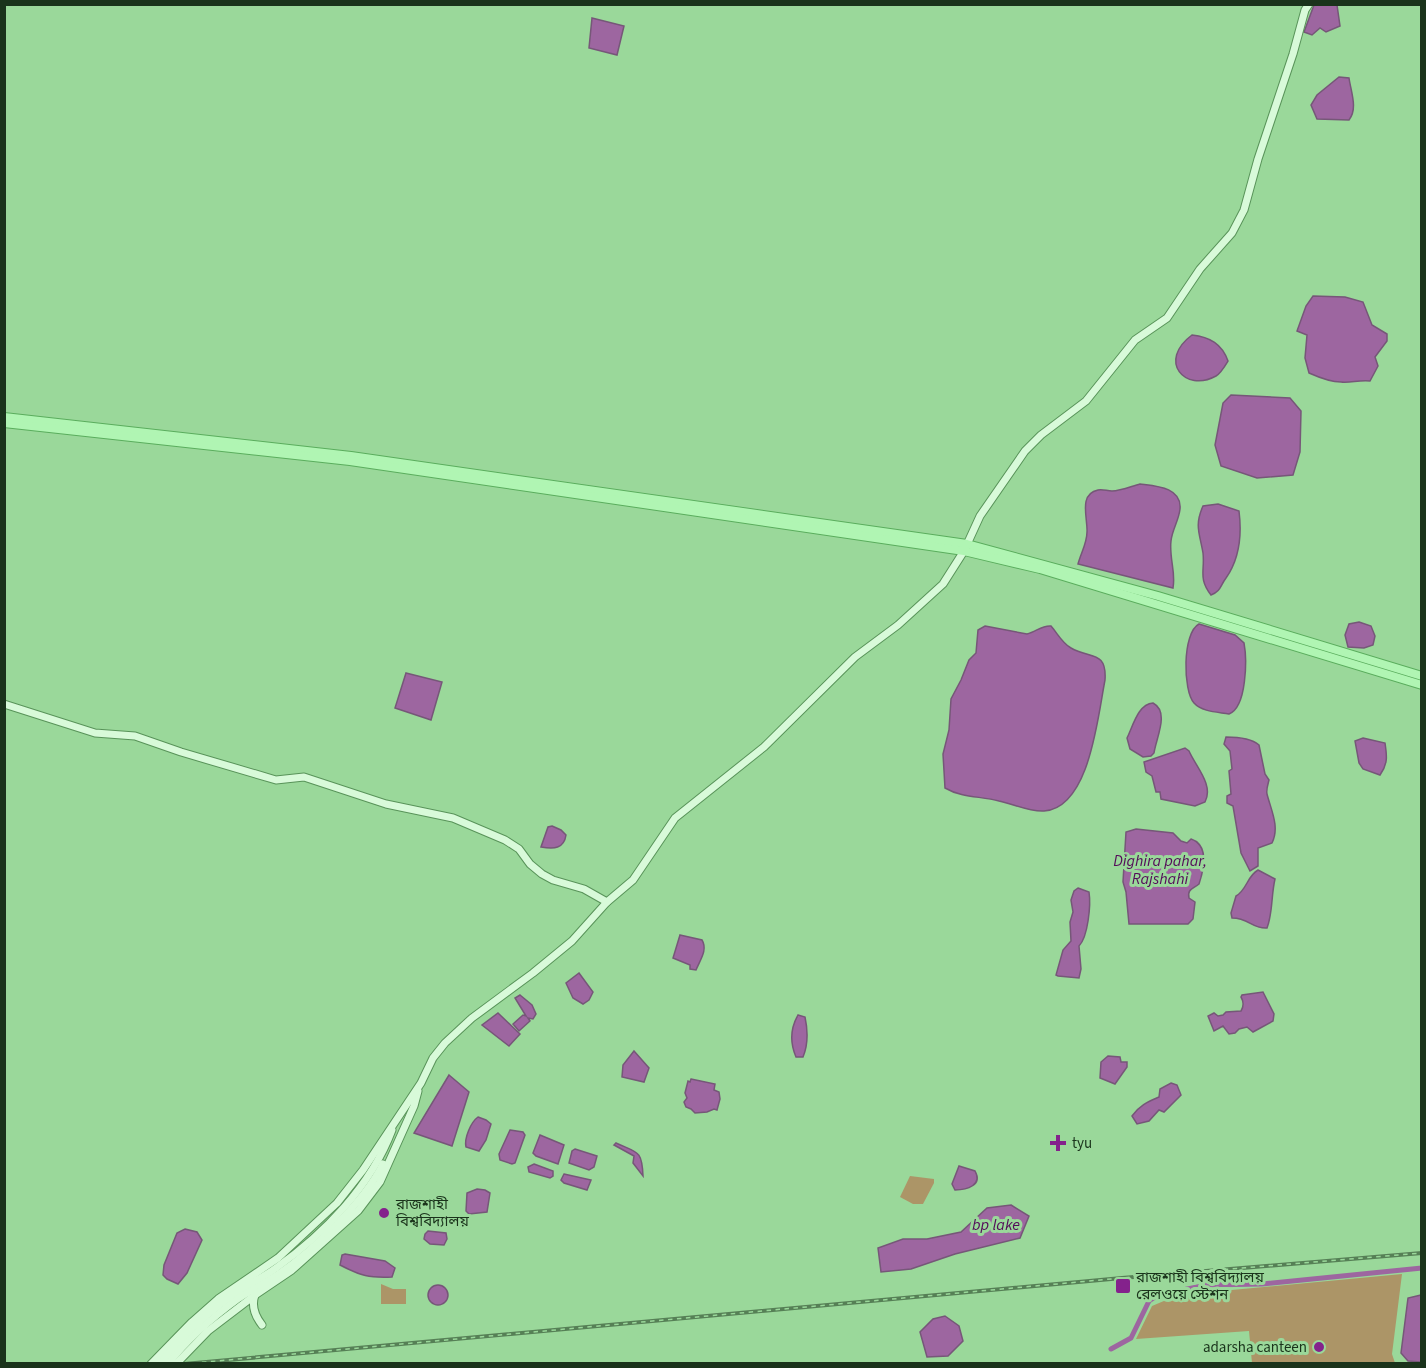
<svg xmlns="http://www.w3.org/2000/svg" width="1426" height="1368" font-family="'Source Sans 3','Noto Sans Bengali',sans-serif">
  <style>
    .green { fill: #ac9567 }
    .water { fill: #9d66a0; stroke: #765778; stroke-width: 1.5 }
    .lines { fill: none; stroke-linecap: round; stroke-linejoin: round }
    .canal { stroke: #9d66a0; stroke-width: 5 }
    .secondary-casing { stroke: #589359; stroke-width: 9 }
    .primary-casing { stroke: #5aad5d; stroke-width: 10 }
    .secondary { stroke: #d8fad9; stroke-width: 7 }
    .primary { stroke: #b0f5b3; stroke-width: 8 }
    .rail-casing { stroke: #568056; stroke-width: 4 }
    .rail { stroke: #9ad89a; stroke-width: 1.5; stroke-dasharray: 4.5; stroke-linecap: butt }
    .poi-dot { fill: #84228c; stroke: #9ad89a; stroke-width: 2 }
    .labels { text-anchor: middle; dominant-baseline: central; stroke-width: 6; stroke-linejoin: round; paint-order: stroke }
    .poi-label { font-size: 15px; fill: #1a331b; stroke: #9ad89a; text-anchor: start }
    .water-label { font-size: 16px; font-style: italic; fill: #540c59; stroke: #9ad89a }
  </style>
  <rect width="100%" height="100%" fill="#9ad89a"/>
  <!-- green -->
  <g class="green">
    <polygon points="910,1176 934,1179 934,1183 923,1204 913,1204 900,1197"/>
    <polygon points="1402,1274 1392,1354 1395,1363 1252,1363 1249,1331 1136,1339 1152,1306 1178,1295"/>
    <polygon points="381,1284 393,1289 406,1289 406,1304 381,1304"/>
  </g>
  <!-- water -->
  <g class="water">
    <polygon points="1314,5 1337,5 1340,26 1326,32 1320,28 1312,35 1304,32"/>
    <polygon points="592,18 624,26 617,55 589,48"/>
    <path d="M 1339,77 L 1349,78 C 1351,92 1358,109 1349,120 L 1317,119 L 1311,105 L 1317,95 Z"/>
    <path d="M 1313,296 L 1345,297 L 1363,302 L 1372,325 L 1387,334 L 1387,341 L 1375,357 L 1378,366 L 1370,381 C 1358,380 1351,383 1341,382 C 1330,382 1318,377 1309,373 L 1305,358 L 1307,335 L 1297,331 L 1306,306 Z"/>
    <path d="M 1192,335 C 1210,337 1222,344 1228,361 C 1225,366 1221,373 1216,376 C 1185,393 1157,361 1192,335 Z"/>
    <polygon points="1231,395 1290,398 1301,411 1300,452 1293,475 1257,478 1221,466 1215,445 1223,403"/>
    <path d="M 1140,484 C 1155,486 1182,487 1180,509 C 1179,520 1172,530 1171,541 C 1169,558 1176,572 1173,588 L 1078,564 C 1081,553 1087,543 1087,532 C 1088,519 1078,494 1098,490 C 1103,489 1107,491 1112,491 C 1121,491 1132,486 1140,484 Z"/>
    <path d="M 1218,504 L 1239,511 C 1242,535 1240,558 1226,578 C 1220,586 1221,591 1211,595 C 1198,578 1205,571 1203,553 C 1200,534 1194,526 1203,506 Z"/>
    <polygon points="1359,622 1371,626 1375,636 1373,645 1364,648 1348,647 1345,635 1349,624"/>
    <path d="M 1199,624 L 1235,635 L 1244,643 C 1247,659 1247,707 1229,714 C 1218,712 1202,712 1194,703 C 1183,691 1182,633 1199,624 Z"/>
    <path d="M 985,626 L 1027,634 C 1036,632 1042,625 1051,626 C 1058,634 1062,643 1071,648 C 1090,659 1107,650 1105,680 C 1098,715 1090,808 1044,811 C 1029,812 1014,804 999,801 C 981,796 962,798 945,788 L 943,754 L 949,730 L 951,699 L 961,680 L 969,660 L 976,653 L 978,630 Z"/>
    <polygon points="406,673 442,682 431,720 395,708"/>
    <path d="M 1153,703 C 1170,712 1156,738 1154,753 L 1151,756 L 1143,757 L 1130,749 L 1127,738 C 1133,726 1138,704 1153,703 Z"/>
    <path d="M 1226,737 C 1237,737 1251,738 1259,745 L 1265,774 L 1269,780 C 1268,784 1266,790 1267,794 C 1271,810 1280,827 1272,843 L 1258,848 L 1258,866 L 1250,871 L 1241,853 L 1233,806 L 1227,803 L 1227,796 L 1231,794 L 1229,771 L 1232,769 L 1230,751 L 1224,744 Z"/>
    <path d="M 1363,738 L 1385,743 C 1387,756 1388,764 1380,775 L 1363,769 L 1359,763 L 1355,741 Z"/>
    <path d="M 1185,748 L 1189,751 C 1196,767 1214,785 1205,802 L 1195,806 L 1161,799 L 1160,792 L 1156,792 L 1152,776 L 1146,772 L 1144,762 Z"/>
    <path d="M 552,826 L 561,830 L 566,835 C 564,849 554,849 541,847 L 548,827 Z"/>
    <path d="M 1136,829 L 1173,833 L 1181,841 L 1187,843 L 1191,839 C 1209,845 1204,869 1199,884 C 1193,889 1187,889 1189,898 L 1195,902 L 1193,919 L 1188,924 L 1129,924 L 1126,892 L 1123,882 L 1126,832 Z"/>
    <path d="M 1258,870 L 1275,879 C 1271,896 1273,912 1267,928 C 1252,929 1249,918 1232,918 L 1231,913 L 1236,896 C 1247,890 1247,876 1258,870 Z"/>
    <path d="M 1078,888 L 1089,892 C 1091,905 1088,937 1079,946 L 1081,969 L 1079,978 L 1058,976 L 1056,975 L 1063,950 L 1071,941 L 1070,922 L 1073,912 L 1071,900 L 1074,891 Z"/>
    <path d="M 680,935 L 702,940 C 708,950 700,960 696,970 L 690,969 L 690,965 L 673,958 Z"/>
    <polygon points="579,973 593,992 589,1000 583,1004 573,998 566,983"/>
    <path d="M 1263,992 L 1274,1014 L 1273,1021 L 1253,1032 L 1247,1027 L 1239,1029 L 1235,1033 L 1229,1034 L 1223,1026 L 1214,1031 L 1208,1016 L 1214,1013 L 1218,1016 L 1223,1015 L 1226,1012 L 1241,1011 C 1244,1006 1244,1002 1241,997 L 1242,995 Z"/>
    <polygon points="520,995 532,1005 536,1014 533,1019 528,1018 530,1021 519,1031 513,1024 523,1015 526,1016 515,998"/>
    <polygon points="498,1013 520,1034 509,1046 482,1025"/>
    <path d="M 798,1015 L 805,1017 C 808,1031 808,1045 803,1057 L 796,1057 C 790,1043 790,1029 798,1015 Z"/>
    <polygon points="634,1051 649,1068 644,1082 622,1077 623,1065"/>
    <polygon points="1108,1056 1120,1057 1121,1062 1127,1062 1127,1067 1115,1084 1100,1078 1101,1062"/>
    <polygon points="449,1075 469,1092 452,1146 414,1133"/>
    <polygon points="691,1079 715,1084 714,1090 719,1092 720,1099 717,1110 714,1109 707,1112 695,1113 691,1109 686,1107 684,1102 687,1098 685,1093 688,1081 690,1082"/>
    <path d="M 1171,1083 L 1177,1085 L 1181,1095 L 1164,1112 L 1159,1110 L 1149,1121 L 1137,1124 L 1132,1116 C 1139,1106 1147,1102 1159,1097 L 1160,1089 Z"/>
    <path d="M 478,1117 L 486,1120 L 491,1124 L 486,1140 L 479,1151 L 466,1147 C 464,1138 471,1122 478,1117 Z"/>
    <polygon points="510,1130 523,1132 525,1135 515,1163 512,1164 500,1160 499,1154"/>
    <polygon points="540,1135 564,1145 558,1164 536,1156 533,1153"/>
    <path d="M 616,1143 C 638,1153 642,1150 643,1176 L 633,1163 L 634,1156 L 614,1145 Z"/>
    <polygon points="575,1149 597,1156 594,1167 589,1170 569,1163 572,1151"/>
    <polygon points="534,1164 553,1171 553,1176 550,1178 529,1172 528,1167"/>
    <path d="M 959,1166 L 975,1171 C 983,1185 967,1190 955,1190 L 952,1184 Z"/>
    <polygon points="564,1174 591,1180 587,1190 564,1183 561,1180"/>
    <polygon points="477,1189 485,1190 490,1193 487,1212 469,1214 466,1211 467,1193"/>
    <polygon points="1011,1205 1029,1216 1020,1238 955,1254 911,1269 881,1272 878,1248 903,1239 927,1239 961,1232 987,1208"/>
    <polygon points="185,1229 197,1232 202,1240 187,1273 178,1284 167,1279 163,1275 164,1265 177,1233"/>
    <polygon points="428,1231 446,1233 447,1239 444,1245 430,1244 424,1239 425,1234"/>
    <path d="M 345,1254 L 385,1261 L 395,1268 L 392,1277 C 369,1278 361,1276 340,1265 L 342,1255 Z"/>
    <circle cx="438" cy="1295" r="10"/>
    <polygon points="1421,1295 1421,1362 1408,1361 1401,1353 1408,1298"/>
    <polygon points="945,1316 959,1326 963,1341 948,1356 927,1357 920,1332 933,1319"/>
  </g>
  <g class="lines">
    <!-- canal -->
    <polyline class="canal" points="1111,1349 1131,1338 1149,1301 1158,1295 1207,1285 1262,1284 1422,1268"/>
    <defs>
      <g id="secondary">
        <polyline points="4,704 95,733 135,736 181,752 276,780 304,777 386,804 453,818 505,840 519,849 530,864 542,874 553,880 584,889 607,902"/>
        <path d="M 255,1295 C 251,1306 255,1316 262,1325"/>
        <polyline points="151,1364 192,1322 218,1299 278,1258 337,1203 363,1170 421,1083 433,1058 445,1043 472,1018 533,973 572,941 607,902 633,880 675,818 764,747 855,657 898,625 943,584 964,551 980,516 1025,451 1041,435 1086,401 1135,340 1167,318 1200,269 1232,233 1244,210 1258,159 1293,54 1305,10 1309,4"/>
        <path d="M 160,1364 C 182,1336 208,1312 237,1292 C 249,1284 264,1277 276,1268 C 324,1234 371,1186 392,1130"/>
        <path d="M 168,1364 C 188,1338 213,1317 239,1298 C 252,1289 266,1283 279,1274 C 314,1250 364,1202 383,1164"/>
        <polyline points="176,1364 208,1331 255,1295 292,1270 358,1211 380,1182 414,1106 418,1091"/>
      </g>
      <g id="primary">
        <polyline points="4,417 351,456 967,544 1158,596 1422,676"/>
        <polyline points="4,423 350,461 964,551 1040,569 1422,685"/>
      </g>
    </defs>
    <!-- secondary casing -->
    <use href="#secondary" class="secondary-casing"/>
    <!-- primary casing -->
    <use href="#primary" class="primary-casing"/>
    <!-- secondary -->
    <use href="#secondary" class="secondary"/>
    <!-- primary -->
    <use href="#primary" class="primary"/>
    <defs>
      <polyline id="rail" points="184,1364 1122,1278 1422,1253"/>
    </defs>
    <!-- rail casing -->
    <use href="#rail" class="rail-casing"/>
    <!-- rail -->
    <use href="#rail" class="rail"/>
  </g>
  <!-- markers -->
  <g class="poi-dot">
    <path d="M1055 1134h6v6h6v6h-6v6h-6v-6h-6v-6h6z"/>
    <circle cx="384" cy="1213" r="6"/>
    <rect x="1115" y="1278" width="16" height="16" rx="3"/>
    <circle cx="1319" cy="1347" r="6"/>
  </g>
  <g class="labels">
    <!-- poi labels -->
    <g class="poi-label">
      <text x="1072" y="1143">tyu</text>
      <text x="396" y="1204">রাজশাহী<tspan x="396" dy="17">বিশ্ববিদ্যালয়</tspan></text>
      <text x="1136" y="1277">রাজশাহী বিশ্ববিদ্যালয়<tspan x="1136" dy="17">রেলওয়ে স্টেশন</tspan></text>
      <text x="1307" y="1347" text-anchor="end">adarsha canteen</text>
    </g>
    <!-- water labels -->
    <g class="water-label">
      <text x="1160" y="861">Dighira pahar,<tspan x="1160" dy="18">Rajshahi</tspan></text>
      <text x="996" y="1225">bp lake</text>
    </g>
  </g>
  <!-- border -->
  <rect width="1426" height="1368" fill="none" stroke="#1a331b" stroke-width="12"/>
</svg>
